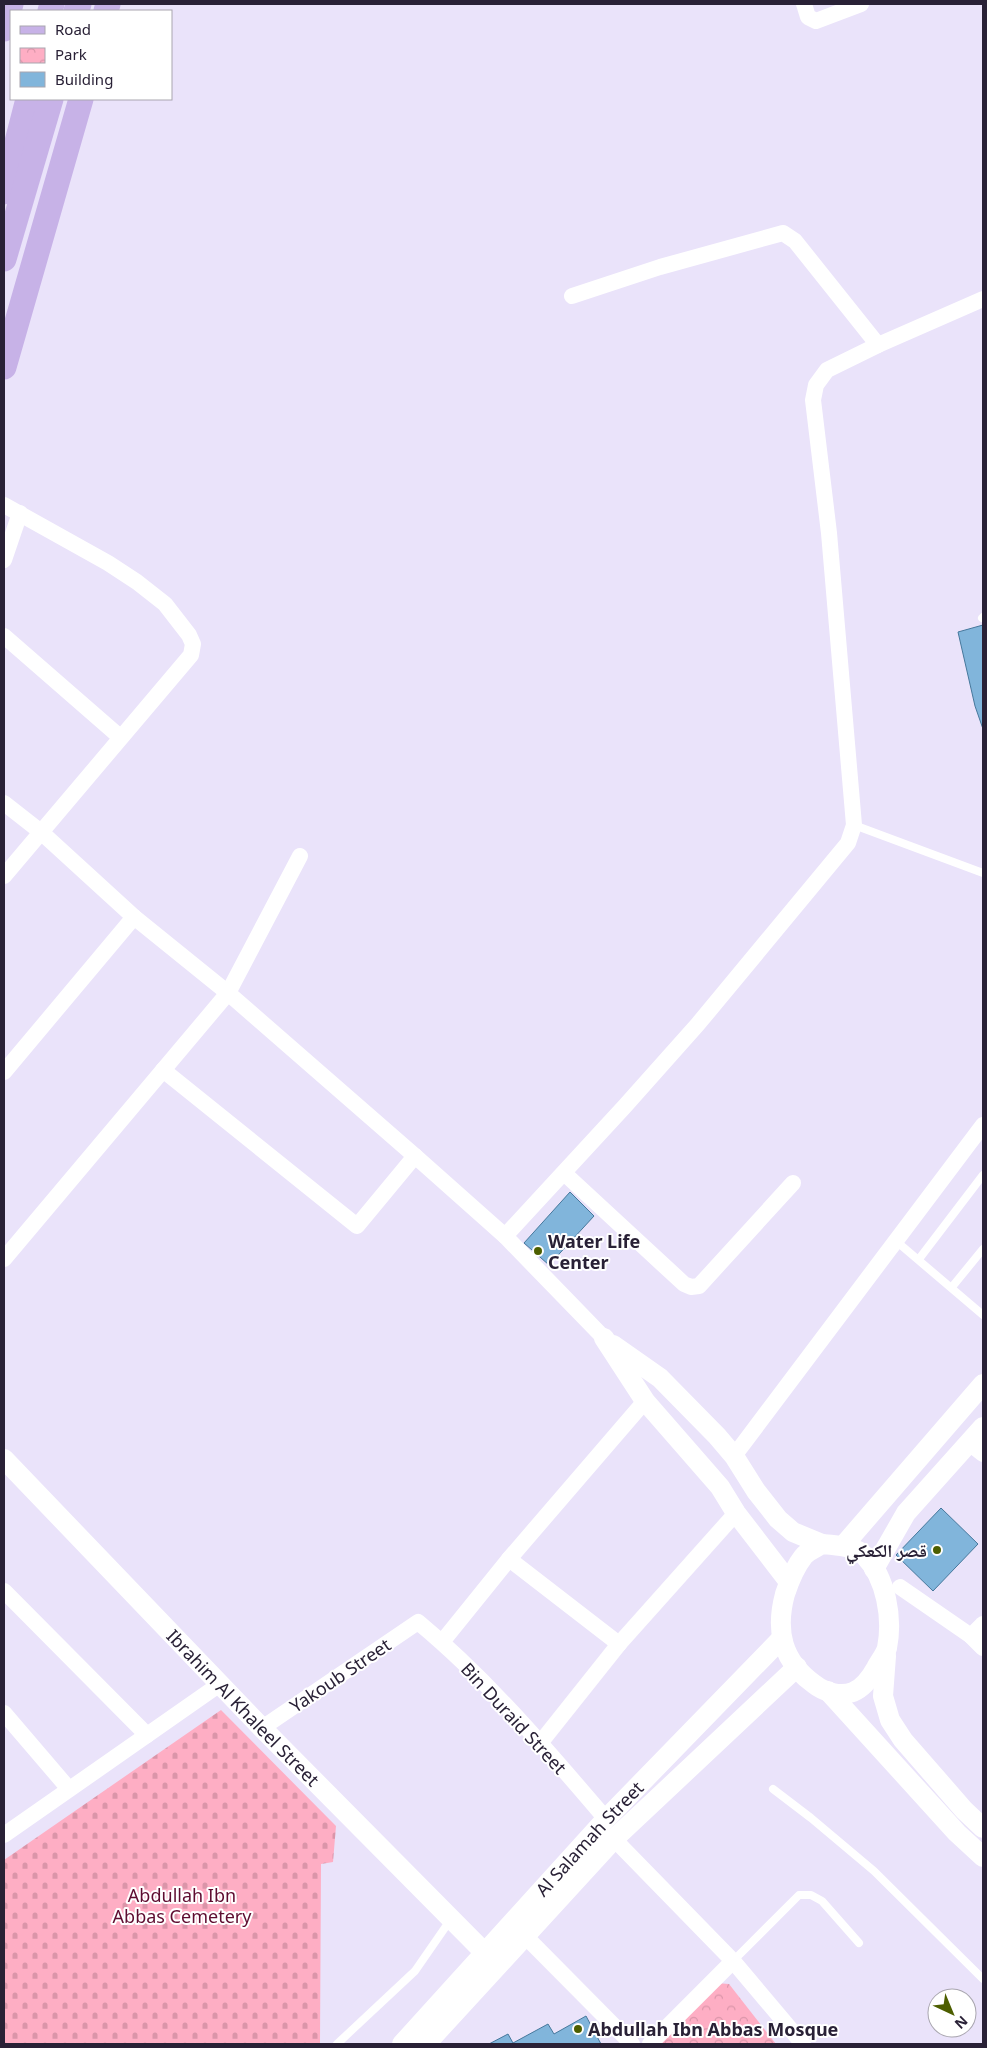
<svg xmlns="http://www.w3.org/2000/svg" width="987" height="2048" font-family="'Noto Sans','Noto Naskh Arabic',sans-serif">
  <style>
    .cemetery { fill: url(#cemetery-stones) }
    .park { fill: url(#park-crowns) }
    .building { fill: #81b5db; stroke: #46789c }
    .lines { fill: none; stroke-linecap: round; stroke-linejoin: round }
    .service { stroke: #fff; stroke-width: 8 }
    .minor { stroke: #fff; stroke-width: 16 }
    .tertiary { stroke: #fff; stroke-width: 20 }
    .primary { stroke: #c7b2e7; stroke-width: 25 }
    .poi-dot { fill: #4d5e00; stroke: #fff; stroke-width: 2 }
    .labels { text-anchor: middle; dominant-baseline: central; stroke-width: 4; stroke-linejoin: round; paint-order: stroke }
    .poi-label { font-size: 18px; font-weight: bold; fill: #292136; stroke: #fff; text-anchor: start }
    .street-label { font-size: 18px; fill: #292136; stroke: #fff }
    .park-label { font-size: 18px; fill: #5e0c30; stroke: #fff }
  </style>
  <defs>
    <pattern id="cemetery-stones" width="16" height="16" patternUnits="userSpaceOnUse" patternTransform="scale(1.25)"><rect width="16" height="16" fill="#feaec4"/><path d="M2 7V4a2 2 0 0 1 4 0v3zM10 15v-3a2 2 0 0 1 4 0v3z" fill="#da95a9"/></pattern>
    <pattern id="park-crowns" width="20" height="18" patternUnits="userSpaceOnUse" patternTransform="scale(1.25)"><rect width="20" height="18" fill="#feaec4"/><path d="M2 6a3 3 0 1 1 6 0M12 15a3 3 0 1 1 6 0" fill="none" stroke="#da95a9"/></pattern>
  </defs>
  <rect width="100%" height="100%" fill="#eae3fa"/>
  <!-- cemetery -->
  <polygon class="cemetery" points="221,1710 336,1826 333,1862 321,1864 320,2044 4,2044 4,1860"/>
  <!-- park -->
  <polygon class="park" points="716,1983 729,1984 776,2044 658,2044"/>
  <!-- building -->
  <g class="building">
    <polygon points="983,625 983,729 975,706 958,632"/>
    <polygon points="570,1192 594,1216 549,1265 524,1243"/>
    <polygon points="941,1508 978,1544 933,1591 896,1555"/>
    <polygon points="586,2016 601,2044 489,2044 508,2034 513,2043 548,2024 554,2034"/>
  </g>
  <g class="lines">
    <!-- service -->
    <g class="service">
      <polyline points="982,618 983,617"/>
      <polyline points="854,825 983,873"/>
      <polyline points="896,1241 983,1315"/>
      <polyline points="919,1259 983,1175"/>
      <polyline points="952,1287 983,1249"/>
      <polyline points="773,1789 811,1818 874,1871 983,1979"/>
      <polyline points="733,1961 799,1895 811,1895 822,1901 859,1943"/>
      <polyline points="337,2044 415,1971 451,1919"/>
    </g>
    <!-- minor -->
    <g class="minor">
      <polyline points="804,4 808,17 816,21 861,4"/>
      <polyline points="572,296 660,267 783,233 795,241 878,345"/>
      <polyline points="4,505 108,563 137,582 165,604 189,635 193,644 191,655 4,876"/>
      <polyline points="4,560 20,513"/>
      <polyline points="4,636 120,737"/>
      <polyline points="4,803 41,832 134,917 228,993 415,1156 505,1236 604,1338"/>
      <polyline points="163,1070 357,1226 415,1156"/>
      <polyline points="4,1072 134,917"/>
      <polyline points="564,1173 684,1284 691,1287 699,1286 793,1183"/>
      <polyline points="505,1236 625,1106 698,1024 848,843 854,825 829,533 813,400 816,385 827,370 878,345 983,299"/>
      <polyline points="4,1259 228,993 300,856"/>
      <polyline points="969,1443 983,1454"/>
      <polyline points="734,1456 983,1125"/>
      <polyline points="509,1559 619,1644"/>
      <polyline points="900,1587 971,1636 983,1648"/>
      <polyline points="4,1591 147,1735"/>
      <polyline points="971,1636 983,1624"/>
      <polyline points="442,1642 509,1559 645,1401"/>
      <polyline points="4,1713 69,1789"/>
      <path d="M 262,1728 L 418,1622 C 488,1680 547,1750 606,1819"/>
      <polyline points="541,1742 619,1644 736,1513"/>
      <polyline points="4,1835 220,1684"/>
      <polyline points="614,1839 733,1961 803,2044"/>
      <polyline points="525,1936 632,2044"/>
      <polyline points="650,2044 733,1961"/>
    </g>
    <!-- tertiary -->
    <g class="tertiary">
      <polyline points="604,1338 645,1401 720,1487 736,1513 789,1582"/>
      <polyline points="613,1345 660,1378 717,1436 734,1456 756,1491 778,1519 793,1532 822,1544"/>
      <path id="s1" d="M 4,1459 L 262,1728 L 485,1953"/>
      <path d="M 822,1544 C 835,1545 855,1546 865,1556 C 886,1578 893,1618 887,1648 C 885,1655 879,1662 876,1668 C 871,1677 863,1688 853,1692 C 840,1697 824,1692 814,1684 C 782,1661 775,1631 785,1594 C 789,1582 795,1567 803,1557 C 807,1551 816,1548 822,1544 Z"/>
      <polyline points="843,1546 983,1384"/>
      <polyline points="874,1569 906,1513 983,1427"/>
      <polyline points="886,1656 883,1696 890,1720 903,1740 964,1810 983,1828"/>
      <polyline points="828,1691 957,1833 983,1857"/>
      <path id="s2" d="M 402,2044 L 606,1819 L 781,1639"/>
      <polyline points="426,2044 614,1839 797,1667"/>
    </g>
    <!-- primary -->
    <g class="primary">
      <polyline points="50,11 52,4"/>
      <polyline points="76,11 79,4"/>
      <polyline points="106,11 108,4"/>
      <polyline points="4,29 11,4"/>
      <polyline points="4,192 28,99"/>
      <polyline points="4,259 51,99"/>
      <polyline points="4,367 81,99"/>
    </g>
  </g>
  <!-- markers -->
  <g class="poi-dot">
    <circle cx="538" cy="1251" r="5"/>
    <circle cx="937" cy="1550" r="5"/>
    <circle cx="578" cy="2029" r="5"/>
  </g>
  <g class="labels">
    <!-- poi labels -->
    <g class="poi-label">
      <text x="548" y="1241">Water Life<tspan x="548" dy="21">Center</tspan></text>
      <text x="927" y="1550" text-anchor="end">قصر الكعكي</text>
      <text x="588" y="2029">Abdullah Ibn Abbas Mosque</text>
    </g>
    <!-- street labels -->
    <g class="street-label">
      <text transform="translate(340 1675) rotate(-34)">Yakoub Street</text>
      <text stroke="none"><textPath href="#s1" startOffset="345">Ibrahim Al Khaleel Street</textPath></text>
      <text transform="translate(514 1718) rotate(47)">Bin Duraid Street</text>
      <text stroke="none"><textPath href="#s2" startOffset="278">Al Salamah Street</textPath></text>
    </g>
    <!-- park labels -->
    <g class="park-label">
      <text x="182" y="1895">Abdullah Ibn<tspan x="182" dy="21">Abbas Cemetery</tspan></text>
    </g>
  </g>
  <!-- border -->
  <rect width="987" height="2048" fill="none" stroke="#292136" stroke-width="10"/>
  <!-- legend -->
  <rect x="10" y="10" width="162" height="90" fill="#ffffff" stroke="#a9a6af"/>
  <rect x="20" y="26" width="25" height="8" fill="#c7b2e7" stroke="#a9a6af"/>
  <text x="55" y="35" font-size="15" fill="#292136">Road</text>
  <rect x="20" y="48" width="25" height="15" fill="url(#park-crowns)" stroke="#a9a6af"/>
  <text x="55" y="60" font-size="15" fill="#292136">Park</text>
  <rect x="20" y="72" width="25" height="15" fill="#81b5db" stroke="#a9a6af"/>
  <text x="55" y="85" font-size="15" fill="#292136">Building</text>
  <!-- north arrow -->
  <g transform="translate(952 2013) rotate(136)"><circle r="24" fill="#ffffff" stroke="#a9a6af"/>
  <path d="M0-4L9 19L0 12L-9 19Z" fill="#4d5e00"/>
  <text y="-8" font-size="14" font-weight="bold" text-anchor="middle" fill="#292136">N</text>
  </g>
</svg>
